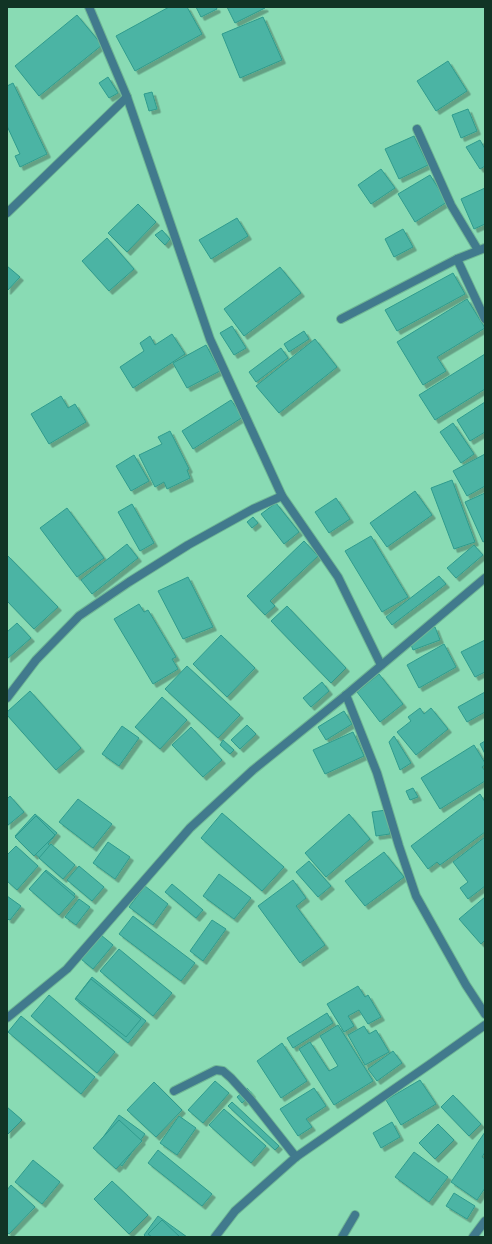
<svg xmlns="http://www.w3.org/2000/svg" width="492" height="1244" font-family="'Sofia Sans Condensed',sans-serif">
  <style>
    .building { fill: #4cb4a4; stroke: #2f9b8d; filter: url(#shadow) }
    .lines { fill: none; stroke-linecap: round; stroke-linejoin: round }
    .street-casing { stroke: #6fb695; stroke-width: 10 }
    .street { stroke: #417a8d; stroke-width: 8 }
  </style>
  <defs>
    <filter id="shadow"><feDropShadow dx="3.5" dy="3.5" stdDeviation="0" flood-color="#0004"/></filter>
  </defs>
  <rect width="100%" height="100%" fill="#89dbb4"/>
  <!-- building -->
  <g class="building">
    <polygon points="169,7 187,7 202,34 135,71 116,36"/>
    <polygon points="196,7 216,7 217,9 201,17"/>
    <polygon points="227,7 264,7 265,8 235,23"/>
    <polygon points="77,15 102,45 39,96 15,66"/>
    <polygon points="263,17 282,60 240,78 222,34"/>
    <polygon points="448,61 467,91 436,111 417,81"/>
    <polygon points="108,77 118,93 109,98 99,83"/>
    <polygon points="13,83 47,154 20,167 15,156 20,154 7,126 7,86"/>
    <polygon points="152,92 157,109 149,111 144,94"/>
    <polygon points="468,109 477,131 461,138 452,115"/>
    <polygon points="414,136 428,165 399,179 385,149"/>
    <polygon points="480,140 485,149 485,166 480,169 466,147"/>
    <polygon points="381,169 395,188 371,204 358,185"/>
    <polygon points="430,175 447,202 415,222 398,194"/>
    <polygon points="485,188 485,224 474,229 461,199"/>
    <polygon points="138,204 156,222 127,252 108,233"/>
    <polygon points="237,218 248,236 211,259 199,240"/>
    <polygon points="403,229 413,247 394,257 385,239"/>
    <polygon points="162,230 170,239 165,245 155,235"/>
    <polygon points="107,238 134,269 109,291 82,261"/>
    <polygon points="7,266 20,277 7,291"/>
    <polygon points="280,267 301,293 244,336 224,309"/>
    <polygon points="453,273 465,294 397,331 385,310"/>
    <polygon points="467,299 485,328 437,357 446,371 423,385 397,342"/>
    <polygon points="232,326 246,348 234,355 220,333"/>
    <polygon points="304,331 309,339 289,352 284,344"/>
    <polygon points="172,334 185,354 133,388 120,367 144,351 140,343 150,336 155,345"/>
    <polygon points="315,339 337,367 279,413 256,386"/>
    <polygon points="206,345 220,371 187,388 173,363"/>
    <polygon points="281,348 288,358 256,382 249,372"/>
    <polygon points="485,354 485,389 435,420 419,395"/>
    <polygon points="61,396 68,408 75,404 86,422 49,444 31,414"/>
    <polygon points="231,400 243,417 193,449 182,431"/>
    <polygon points="485,402 485,432 470,441 457,420"/>
    <polygon points="453,423 474,454 461,463 440,432"/>
    <polygon points="170,431 189,469 187,470 190,478 167,489 164,482 155,487 139,455 162,444 158,437"/>
    <polygon points="485,454 485,486 467,496 453,471"/>
    <polygon points="134,455 149,481 131,491 116,466"/>
    <polygon points="452,480 475,542 454,549 431,488"/>
    <polygon points="415,491 432,515 387,547 370,523"/>
    <polygon points="485,493 485,541 483,542 465,502"/>
    <polygon points="336,498 350,519 329,533 315,512"/>
    <polygon points="276,503 299,532 284,544 261,514"/>
    <polygon points="132,504 154,543 140,551 118,512"/>
    <polygon points="67,508 104,558 77,577 40,528"/>
    <polygon points="253,517 258,523 252,528 247,522"/>
    <polygon points="371,536 408,597 382,612 345,551"/>
    <polygon points="304,541 318,556 270,601 275,606 265,615 247,596"/>
    <polygon points="127,544 138,558 92,594 81,580"/>
    <polygon points="474,545 483,555 456,578 447,568"/>
    <polygon points="7,555 58,607 34,629 7,601"/>
    <polygon points="439,576 446,584 392,625 386,617"/>
    <polygon points="188,577 213,627 183,639 158,591"/>
    <polygon points="139,604 144,612 148,610 176,657 172,659 178,669 153,684 114,619"/>
    <polygon points="287,606 346,668 331,683 271,621"/>
    <polygon points="17,623 31,638 7,659 7,632"/>
    <polygon points="435,627 440,640 413,650 408,637"/>
    <polygon points="221,635 255,668 227,697 193,664"/>
    <polygon points="485,640 485,672 475,677 461,652"/>
    <polygon points="444,644 456,667 419,688 407,665"/>
    <polygon points="187,666 240,715 218,738 165,689"/>
    <polygon points="379,674 403,704 380,722 357,692"/>
    <polygon points="322,682 329,691 311,707 303,698"/>
    <polygon points="30,691 81,748 56,770 7,715 7,712"/>
    <polygon points="485,692 485,712 467,722 458,707"/>
    <polygon points="162,697 187,720 160,749 135,727"/>
    <polygon points="420,708 424,714 431,708 448,729 416,755 397,732 411,721 408,717"/>
    <polygon points="344,711 352,724 326,740 318,727"/>
    <polygon points="247,725 256,734 240,749 231,740"/>
    <polygon points="122,726 139,738 119,766 102,754"/>
    <polygon points="191,727 222,760 203,777 172,745"/>
    <polygon points="353,732 364,756 325,774 313,750"/>
    <polygon points="394,736 411,763 400,770 389,742"/>
    <polygon points="223,740 234,750 230,754 220,745"/>
    <polygon points="485,741 485,754 480,744"/>
    <polygon points="474,745 485,763 485,765 482,767 485,771 485,781 440,809 421,778"/>
    <polygon points="413,788 418,797 410,800 406,791"/>
    <polygon points="480,794 485,802 485,832 440,865 437,862 428,869 411,846"/>
    <polygon points="10,796 24,812 7,826 7,799"/>
    <polygon points="78,799 112,824 93,848 59,822"/>
    <polygon points="386,810 390,834 376,836 372,812"/>
    <polygon points="222,813 284,867 262,891 201,838"/>
    <polygon points="35,814 57,833 48,844 72,864 61,877 15,836"/>
    <polygon points="349,814 370,839 326,877 305,853"/>
    <polygon points="36,816 55,835 34,856 15,837"/>
    <polygon points="485,837 485,886 468,899 460,888 468,882 453,862"/>
    <polygon points="108,842 130,857 115,879 93,863"/>
    <polygon points="51,844 75,865 63,879 39,858"/>
    <polygon points="16,846 38,866 17,890 7,881 7,855"/>
    <polygon points="384,852 404,877 365,906 345,881"/>
    <polygon points="309,861 331,886 318,897 296,872"/>
    <polygon points="79,866 104,887 92,901 67,880"/>
    <polygon points="46,870 75,894 61,912 31,888"/>
    <polygon points="45,871 75,897 59,915 29,889"/>
    <polygon points="219,874 251,898 234,919 203,896"/>
    <polygon points="293,880 306,898 296,906 325,945 300,963 258,906"/>
    <polygon points="172,884 203,910 196,918 165,892"/>
    <polygon points="145,886 168,904 153,925 129,907"/>
    <polygon points="7,896 21,906 10,920 7,919"/>
    <polygon points="485,897 485,940 481,944 459,919"/>
    <polygon points="79,899 90,907 76,925 65,917"/>
    <polygon points="133,916 195,963 181,981 119,934"/>
    <polygon points="212,920 226,929 203,961 190,951"/>
    <polygon points="101,935 113,945 93,969 81,959"/>
    <polygon points="119,949 172,993 153,1016 100,971"/>
    <polygon points="92,977 146,1021 128,1043 75,999"/>
    <polygon points="91,979 141,1019 126,1037 76,998"/>
    <polygon points="358,986 365,997 368,995 381,1017 368,1024 359,1010 348,1016 354,1026 344,1032 327,1004"/>
    <polygon points="49,995 115,1052 97,1073 31,1016"/>
    <polygon points="327,1013 333,1023 293,1048 287,1038"/>
    <polygon points="21,1016 95,1077 81,1094 8,1032"/>
    <polygon points="338,1025 373,1081 334,1105 299,1049 310,1042 329,1071 338,1066 320,1036"/>
    <polygon points="364,1026 369,1034 376,1030 389,1052 365,1065 348,1035"/>
    <polygon points="282,1043 307,1081 281,1098 257,1061"/>
    <polygon points="393,1051 402,1063 377,1081 368,1069"/>
    <polygon points="420,1080 436,1104 401,1125 386,1100"/>
    <polygon points="215,1081 229,1093 203,1123 188,1110"/>
    <polygon points="154,1082 182,1110 156,1137 127,1110"/>
    <polygon points="247,1088 252,1094 242,1103 237,1097"/>
    <polygon points="314,1088 326,1106 306,1119 312,1127 298,1136 280,1109"/>
    <polygon points="453,1095 481,1124 469,1136 441,1107"/>
    <polygon points="232,1102 279,1146 275,1150 228,1106"/>
    <polygon points="7,1107 22,1120 7,1135"/>
    <polygon points="224,1109 266,1146 251,1163 209,1125"/>
    <polygon points="119,1115 145,1134 122,1166 96,1147"/>
    <polygon points="179,1116 196,1128 177,1155 160,1143"/>
    <polygon points="119,1120 142,1141 116,1169 93,1148"/>
    <polygon points="392,1122 400,1137 381,1148 373,1133"/>
    <polygon points="438,1124 454,1140 435,1159 419,1143"/>
    <polygon points="485,1132 485,1152 482,1157 485,1159 485,1188 477,1200 451,1182"/>
    <polygon points="158,1150 212,1194 202,1206 148,1163"/>
    <polygon points="414,1152 448,1177 429,1202 395,1177"/>
    <polygon points="33,1160 60,1182 42,1204 15,1182"/>
    <polygon points="112,1181 148,1215 129,1234 94,1199"/>
    <polygon points="11,1185 35,1207 9,1234 7,1232 7,1190"/>
    <polygon points="454,1193 475,1206 467,1219 446,1206"/>
    <polygon points="158,1216 187,1237 146,1237 144,1235"/>
    <polygon points="162,1220 180,1237 152,1237 148,1234"/>
  </g>
  <g class="lines">
    <defs>
      <g id="street">
        <polyline points="89,7 127,97 210,339 282,496 338,577 381,665"/>
        <polyline points="417,129 451,205 478,250"/>
        <polyline points="7,213 127,97"/>
        <polyline points="457,259 485,319"/>
        <polyline points="341,319 457,259 485,248"/>
        <polyline points="346,695 377,773 399,846 416,896 466,985 485,1014"/>
        <polyline points="7,698 36,660 79,616 129,582 188,545 253,509 282,496"/>
        <polyline points="7,1018 67,969 190,828 253,770 346,695 485,578"/>
        <polyline points="174,1091 216,1070 223,1071 231,1078 251,1100 296,1157"/>
        <polyline points="215,1237 235,1211 296,1157 433,1062 485,1025"/>
        <polyline points="342,1237 355,1215"/>
        <polyline points="473,1237 485,1221"/>
      </g>
    </defs>
    <!-- street casing -->
    <use href="#street" class="street-casing"/>
    <!-- street -->
    <use href="#street" class="street"/>
  </g>
  <!-- border -->
  <rect width="492" height="1244" fill="none" stroke="#113425" stroke-width="16"/>
</svg>
